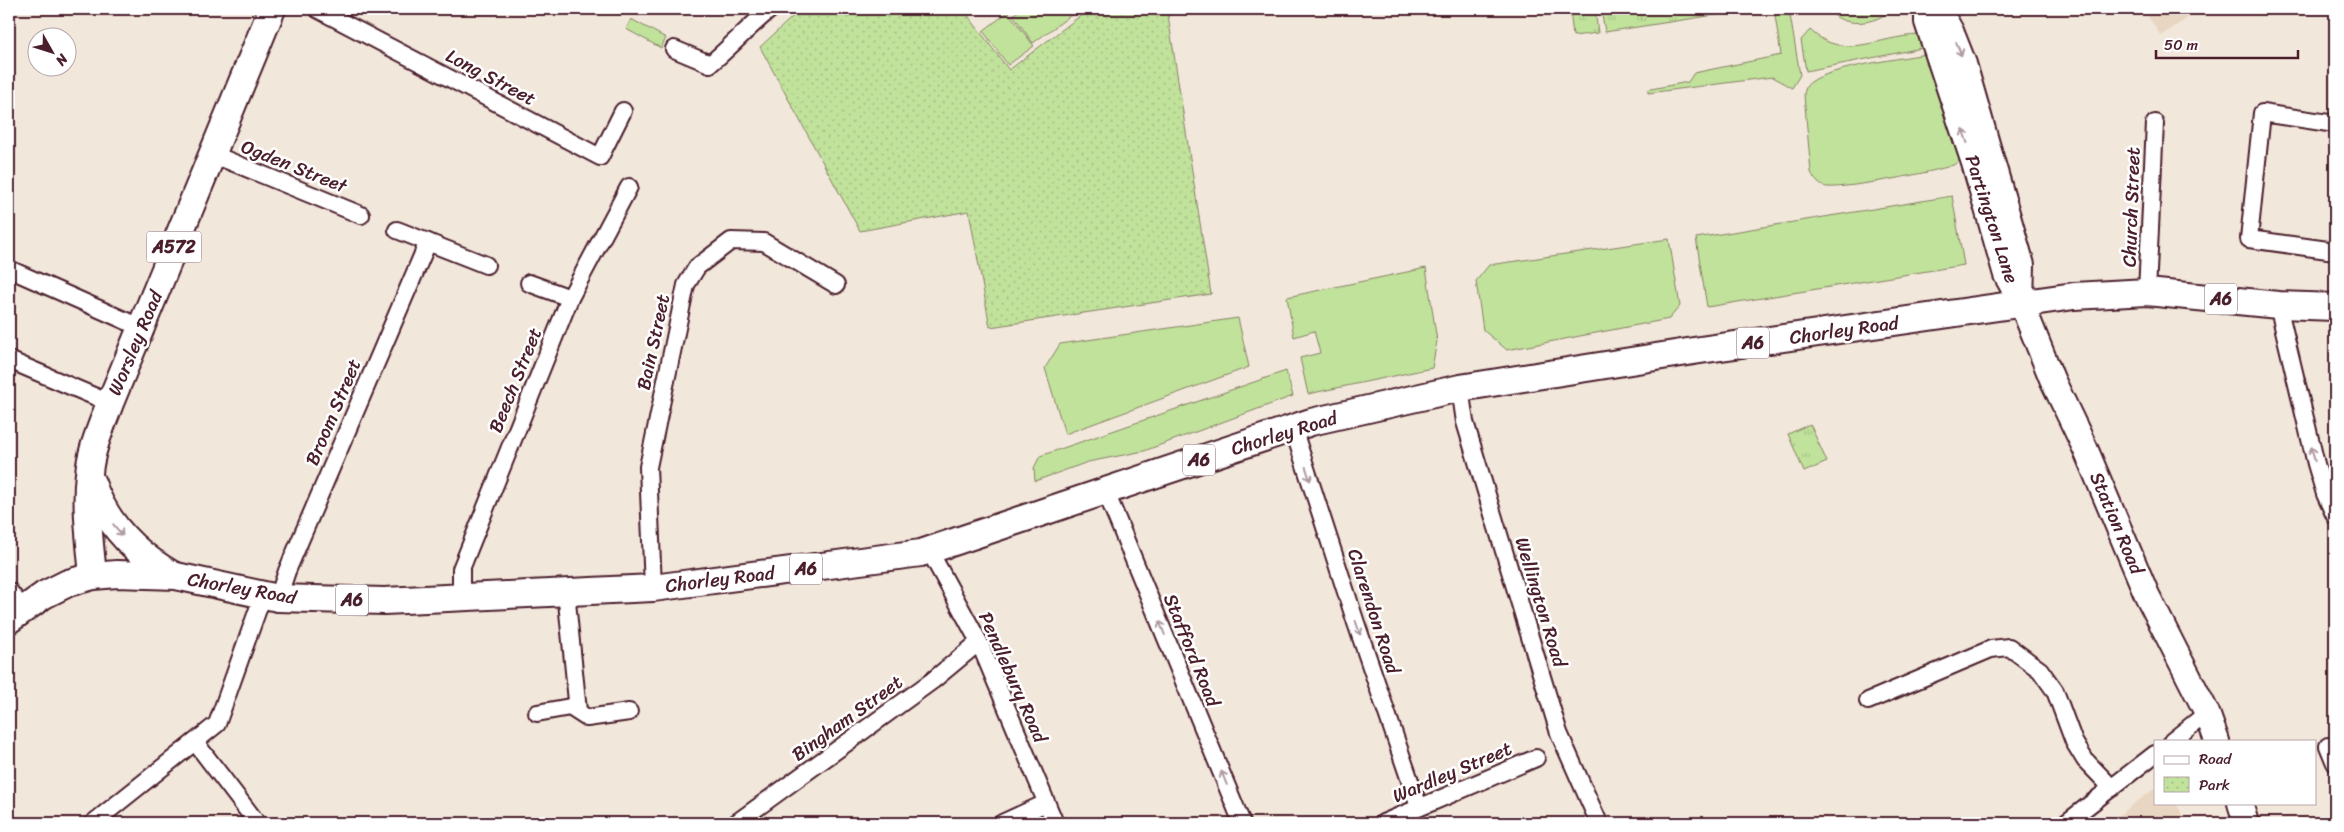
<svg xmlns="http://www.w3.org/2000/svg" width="2344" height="832" font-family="Sriracha,sans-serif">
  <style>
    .built { fill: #e9d6c2 }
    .grass { fill: url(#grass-tufts); stroke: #858063 }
    .park { fill: url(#park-dots); stroke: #858063 }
    .garden { fill: #c0e29b; stroke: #858063 }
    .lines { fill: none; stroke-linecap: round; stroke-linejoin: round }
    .street-casing { stroke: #4a1f2b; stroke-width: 20 }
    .secondary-casing { stroke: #4a1f2b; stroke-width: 28 }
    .primary-casing { stroke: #4a1f2b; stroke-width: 30 }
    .street { stroke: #fff; stroke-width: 16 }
    .secondary { stroke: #fff; stroke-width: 24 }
    .primary { stroke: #fff; stroke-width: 26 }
    .oneway { stroke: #ae9aa0 }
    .labels { text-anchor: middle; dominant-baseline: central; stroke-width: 5; stroke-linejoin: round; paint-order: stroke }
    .shield { fill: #fff; stroke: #80626b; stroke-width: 1 }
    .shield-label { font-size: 18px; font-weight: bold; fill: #4a1f2b }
    .street-label { font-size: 19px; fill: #4a1f2b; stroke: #fff }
  </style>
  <defs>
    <pattern id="grass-tufts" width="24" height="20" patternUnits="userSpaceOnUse" patternTransform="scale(1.25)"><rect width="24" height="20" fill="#c0e29b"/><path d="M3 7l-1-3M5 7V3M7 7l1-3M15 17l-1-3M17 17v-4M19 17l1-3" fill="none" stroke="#a6c186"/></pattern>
    <pattern id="park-dots" width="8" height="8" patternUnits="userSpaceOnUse" patternTransform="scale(1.25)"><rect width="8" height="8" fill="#c0e29b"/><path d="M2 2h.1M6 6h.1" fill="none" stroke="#a6c186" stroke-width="1.8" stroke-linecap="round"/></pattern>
  </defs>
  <rect width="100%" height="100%" fill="#f2e7db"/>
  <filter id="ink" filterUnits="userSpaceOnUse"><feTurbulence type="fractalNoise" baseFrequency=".02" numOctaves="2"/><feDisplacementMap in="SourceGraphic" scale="10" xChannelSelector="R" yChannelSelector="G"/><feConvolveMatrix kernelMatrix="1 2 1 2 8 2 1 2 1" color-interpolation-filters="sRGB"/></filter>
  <g filter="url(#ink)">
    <!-- built -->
    <g class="built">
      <polygon points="2143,9 2201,9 2161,36"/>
      <polygon points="2155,788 2155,803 2176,803 2187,823 2109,823"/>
    </g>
    <!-- grass -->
    <g class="grass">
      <polygon points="1595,9 1598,33 1573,36 1570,10"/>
      <polygon points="1601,9 1740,9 1741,11 1605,32"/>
      <polygon points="1810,424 1827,462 1804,472 1788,434"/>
    </g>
    <!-- park -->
    <polygon class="park" points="801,9 963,9 1009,70 1084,13 1081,9 1167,9 1211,294 990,327 969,211 860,231 760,47"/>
    <!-- garden -->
    <g class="garden">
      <polygon points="1021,9 1077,9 1078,10 1033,43 1013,15"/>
      <polygon points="1774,9 1789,9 1800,75 1792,88 1772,77 1648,93 1648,90 1651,89 1688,82 1694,73 1781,55"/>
      <path d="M 1828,9 L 1892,9 C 1876,25 1842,29 1828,9 Z"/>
      <polygon points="1008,12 1034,46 1008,65 983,31"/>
      <polygon points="631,19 666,38 661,48 626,29"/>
      <path d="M 1810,30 C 1844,62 1878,36 1919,35 L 1927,47 L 1806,71 L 1801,40 Z"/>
      <path d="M 1932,53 L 1962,154 C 1961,160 1958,163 1953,165 C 1936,172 1844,189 1827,187 C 1819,186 1814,179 1811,172 L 1804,95 C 1805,89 1806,85 1811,82 C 1830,67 1905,58 1932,53 Z"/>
      <polygon points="1952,196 1964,265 1707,307 1696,238"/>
      <polygon points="1669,239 1680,306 1669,319 1507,350 1483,330 1476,281 1489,265"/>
      <polygon points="1426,268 1437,341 1432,368 1308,394 1300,358 1320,353 1314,331 1294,337 1287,297"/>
      <polygon points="1238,318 1249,367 1065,434 1045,368 1060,344"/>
      <polygon points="1286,371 1293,396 1144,451 1088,462 1035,481 1034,468 1040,456"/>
    </g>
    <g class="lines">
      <defs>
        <g id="street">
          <polyline points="317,9 600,157 623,111"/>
          <path d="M 674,49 L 710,64 C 732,46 749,26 771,9"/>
          <polyline points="2335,124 2262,113 2249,239 2335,251"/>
          <polyline points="212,154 361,215"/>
          <polyline points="397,230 486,265"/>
          <polyline points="9,269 142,328"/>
          <polyline points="529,283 570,298"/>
          <polyline points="2147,292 2155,123"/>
          <polyline points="2278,305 2316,464 2325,494 2335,516"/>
          <polyline points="9,360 110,403"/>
          <polyline points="1460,388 1465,422 1559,733 1599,823"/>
          <polyline points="1293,428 1356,623 1419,807"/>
          <polyline points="1106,492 1242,823"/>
          <polyline points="929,550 979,642 1055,823"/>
          <polyline points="653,588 648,467 686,285 697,267 731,241 764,242 836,285"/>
          <polyline points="9,591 23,609"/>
          <polyline points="566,592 578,711"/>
          <polyline points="461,597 461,569 570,298 629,187"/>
          <polyline points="278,598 287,571 428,242"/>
          <polyline points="1868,701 1991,649 2009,647 2040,670 2055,691 2074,742 2085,760 2112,788"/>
          <polyline points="537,713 570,707 587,718 629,712"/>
          <polyline points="2172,741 2207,713"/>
          <polyline points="195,742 257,823"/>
          <polyline points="2328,746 2335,763"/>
          <polyline points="93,823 217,724 263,595"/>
          <polyline points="736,823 932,681 979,642"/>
          <polyline points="1002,823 1046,803"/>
          <polyline points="1383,823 1536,758"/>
          <polyline points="2066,823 2155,754"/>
        </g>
        <g id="secondary">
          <polyline points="1927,9 1927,22 1974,163 2006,275 2021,302 2052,379 2085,448 2147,595 2207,713 2217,741"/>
          <polyline points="1933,9 1942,15 1951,31 1964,64 2022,265 2021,302"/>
          <polyline points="2240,803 2246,823"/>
        </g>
        <g id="primary">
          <path d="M 92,483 C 106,524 136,554 173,575"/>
          <path d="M 93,576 C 90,542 85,507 89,473 C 91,449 102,425 110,403 L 272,9"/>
          <polyline points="9,620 44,595 68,583 93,576 117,574 176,576 278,598 384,601 653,588 921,553 1311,422 1460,388 1700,350 2074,296 2147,292 2278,305 2335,307"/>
        </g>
      </defs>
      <!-- street casing -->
      <use href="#street" class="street-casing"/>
      <!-- secondary casing -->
      <use href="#secondary" class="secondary-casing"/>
      <!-- primary casing -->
      <use href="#primary" class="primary-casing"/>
      <!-- street -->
      <use href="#street" class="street"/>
      <!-- secondary -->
      <use href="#secondary" class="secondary"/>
      <!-- primary -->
      <use href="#primary" class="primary"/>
    </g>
    <!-- one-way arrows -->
    <defs><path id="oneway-shaft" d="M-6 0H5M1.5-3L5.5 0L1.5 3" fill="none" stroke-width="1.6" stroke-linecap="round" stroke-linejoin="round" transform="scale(1.25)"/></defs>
    <g class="oneway">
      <use href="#oneway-shaft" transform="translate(1959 49) rotate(68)"/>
      <use href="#oneway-shaft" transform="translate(1965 136) rotate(-109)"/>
      <use href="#oneway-shaft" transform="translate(2313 454) rotate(-103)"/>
      <use href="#oneway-shaft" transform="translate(1308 474) rotate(72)"/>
      <use href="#oneway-shaft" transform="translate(118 530) rotate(50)"/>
      <use href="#oneway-shaft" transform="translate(1162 628) rotate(-112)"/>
      <use href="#oneway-shaft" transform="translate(1358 628) rotate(71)"/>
      <use href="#oneway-shaft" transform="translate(1224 778) rotate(-112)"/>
    </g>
  </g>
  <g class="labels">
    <!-- shield labels -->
    <g class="shield">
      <rect x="146.5" y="231.5" width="55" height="31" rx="4"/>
      <rect x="2205" y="283.5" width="32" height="31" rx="4"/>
      <rect x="1737" y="327.5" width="32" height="31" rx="4"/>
      <rect x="1183" y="444.5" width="32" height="31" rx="4"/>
      <rect x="790" y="553.5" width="32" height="31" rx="4"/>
      <rect x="336" y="584.5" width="32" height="31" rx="4"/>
    </g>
    <g class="shield-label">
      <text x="174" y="247">A572</text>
      <text x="2221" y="299">A6</text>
      <text x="1753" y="343">A6</text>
      <text x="1199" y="460">A6</text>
      <text x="806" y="569">A6</text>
      <text x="352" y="600">A6</text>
    </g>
    <!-- street labels -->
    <g class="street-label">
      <text transform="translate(491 77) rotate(28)">Long Street</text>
      <text transform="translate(294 166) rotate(22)">Ogden Street</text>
      <text transform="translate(2131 207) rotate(-88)">Church Street</text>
      <text transform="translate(1992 219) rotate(72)">Partington Lane</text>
      <text transform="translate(1844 330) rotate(-8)">Chorley Road</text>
      <text transform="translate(653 342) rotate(-78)">Bain Street</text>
      <text transform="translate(135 343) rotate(-67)">Worsley Road</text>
      <text transform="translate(515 380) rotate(-68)">Beech Street</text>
      <text transform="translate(333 412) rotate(-67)">Broom Street</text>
      <text transform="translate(1284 433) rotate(-17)">Chorley Road</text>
      <text transform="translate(2117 523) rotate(67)">Station Road</text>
      <text transform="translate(720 579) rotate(-7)">Chorley Road</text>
      <text transform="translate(242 588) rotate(10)">Chorley Road</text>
      <text transform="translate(1541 602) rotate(73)">Wellington Road</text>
      <text transform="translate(1374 611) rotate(72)">Clarendon Road</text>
      <text transform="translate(1192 650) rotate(68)">Stafford Road</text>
      <text transform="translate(1013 677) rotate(66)">Pendlebury Road</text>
      <text transform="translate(847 718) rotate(-36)">Bingham Street</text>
      <text transform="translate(1452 772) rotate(-23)">Wardley Street</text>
    </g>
  </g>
  <!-- margin -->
  <rect width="2344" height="832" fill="none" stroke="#fff" stroke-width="30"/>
  <rect x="15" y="15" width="2314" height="802" fill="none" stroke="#4a1f2b" stroke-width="2" filter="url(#ink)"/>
  <!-- legend -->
  <rect x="2154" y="740" width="162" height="65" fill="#ffffff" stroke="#b7a5aa"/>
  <rect x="2164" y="756" width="25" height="8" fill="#ffffff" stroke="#b7a5aa"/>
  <text x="2199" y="764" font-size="15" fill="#4a1f2b">Road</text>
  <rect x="2164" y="777" width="25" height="15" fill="url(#park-dots)" stroke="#b7a5aa"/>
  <text x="2199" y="790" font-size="15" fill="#4a1f2b">Park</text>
  <!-- north arrow -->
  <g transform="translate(52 52) rotate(129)"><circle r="24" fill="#ffffff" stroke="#b7a5aa"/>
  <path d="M0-4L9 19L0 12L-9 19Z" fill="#4a1f2b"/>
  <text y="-8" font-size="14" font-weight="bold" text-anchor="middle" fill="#4a1f2b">N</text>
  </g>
  <!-- scale -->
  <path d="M2156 50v8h142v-8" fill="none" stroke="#4a1f2b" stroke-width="2.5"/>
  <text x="2164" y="50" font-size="15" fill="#4a1f2b" stroke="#ffffff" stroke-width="4" paint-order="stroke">50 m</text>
</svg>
